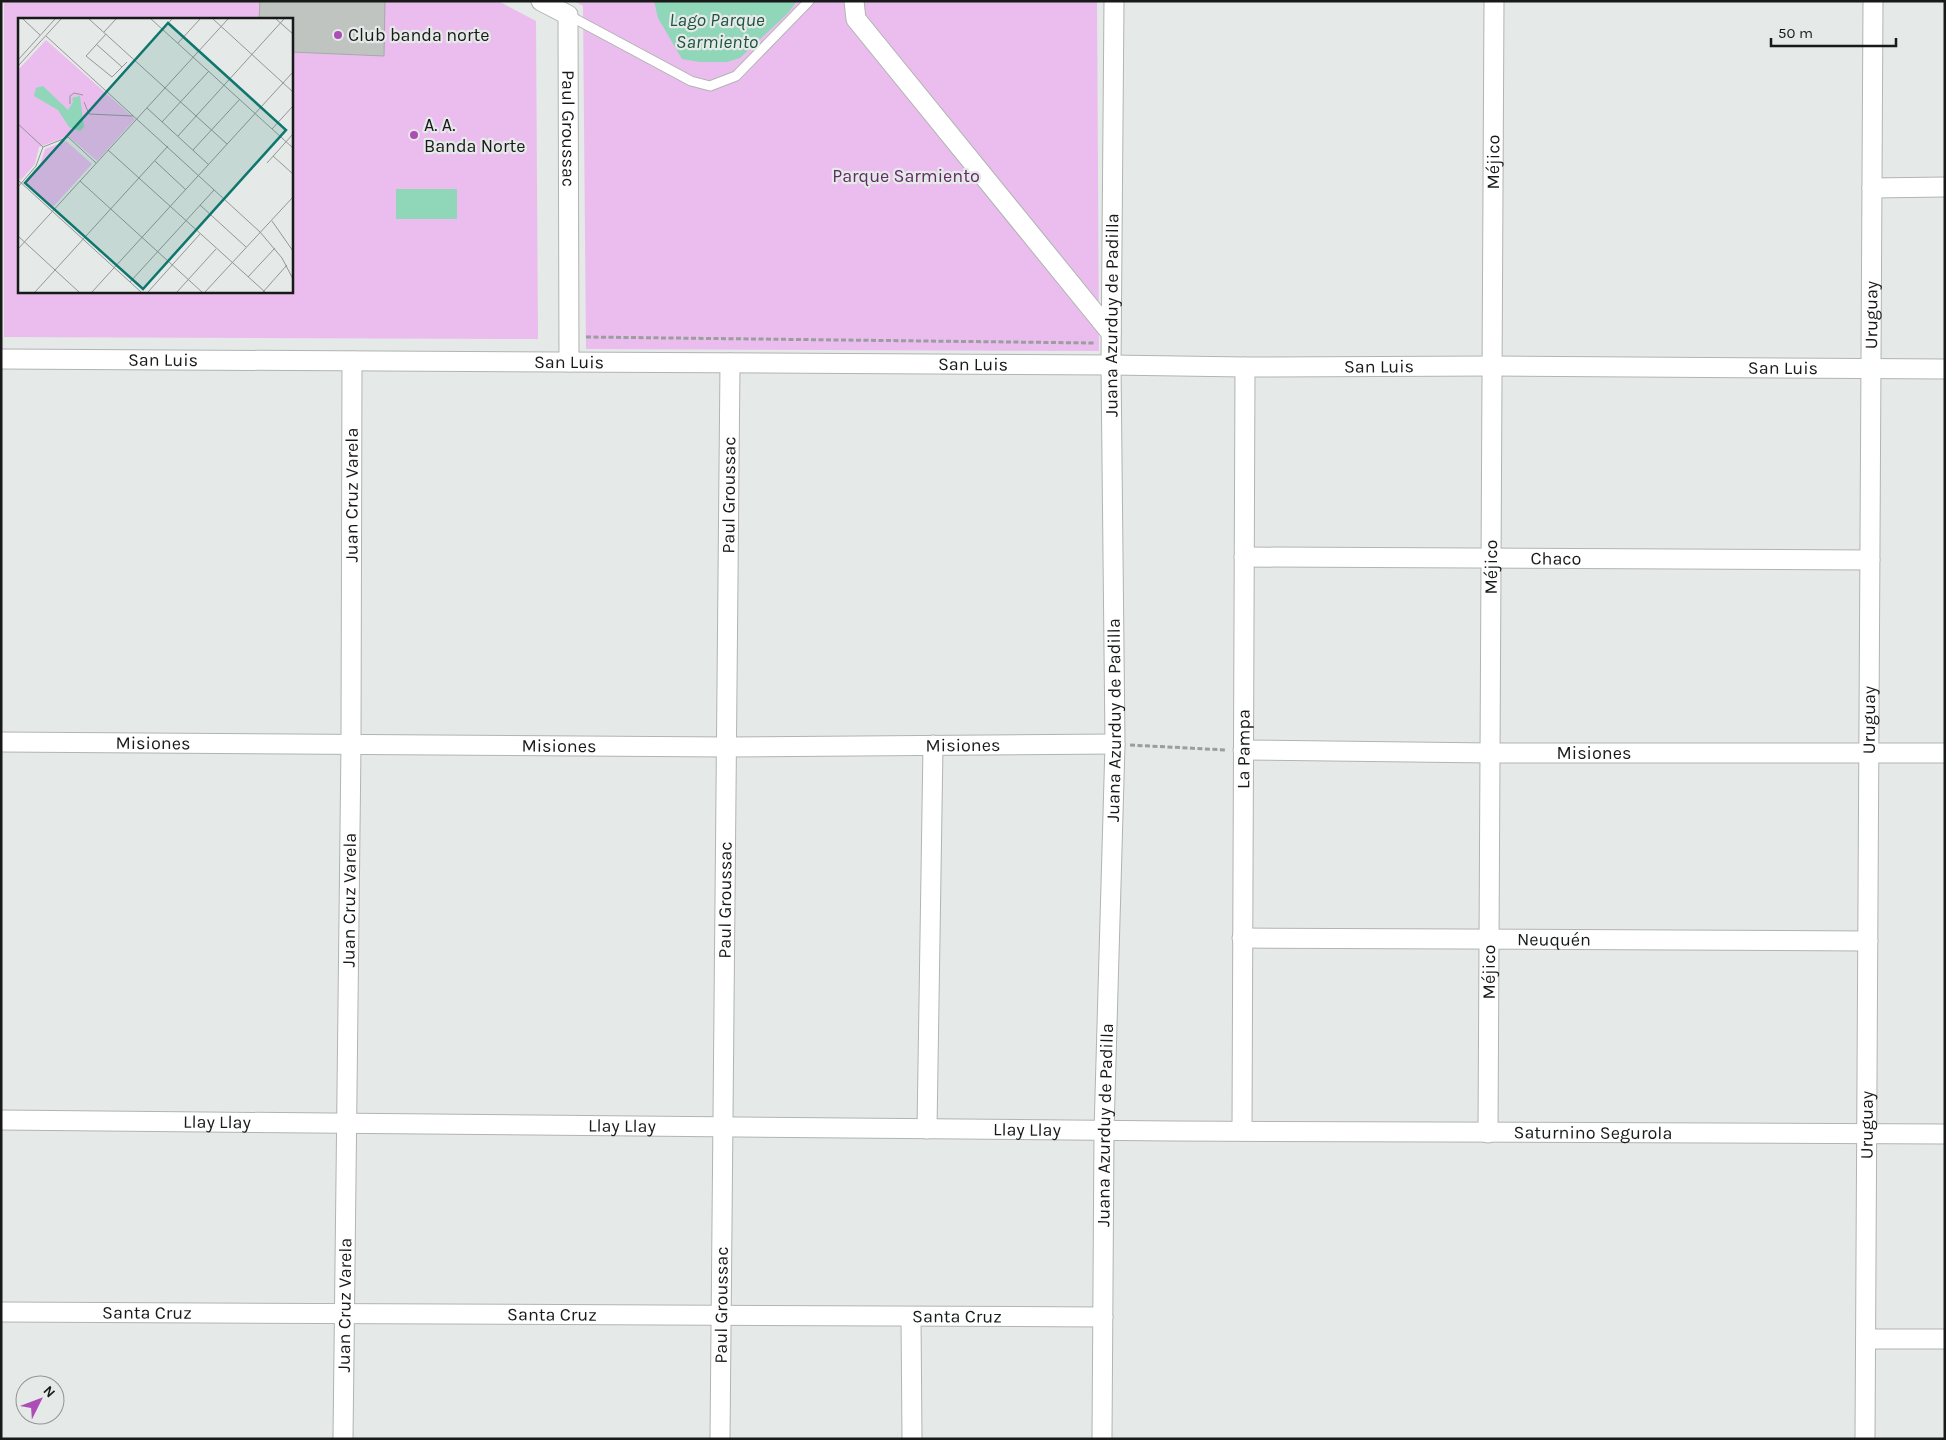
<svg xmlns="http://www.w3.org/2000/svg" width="1946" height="1440" font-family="Karla,sans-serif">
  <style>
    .green { fill: #ebbdee; fill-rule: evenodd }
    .water { fill: #90d6b9 }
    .building { fill: #bfc4c1; stroke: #a6aaa8 }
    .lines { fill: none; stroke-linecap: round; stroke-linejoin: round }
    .lane-casing { stroke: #b0b4b2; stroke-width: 11 }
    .street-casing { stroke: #b0b4b2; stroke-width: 21 }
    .path { stroke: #9a9e9c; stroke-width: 3; stroke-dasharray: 5 2.5; stroke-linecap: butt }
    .lane { stroke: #fff; stroke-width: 9 }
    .street { stroke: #fff; stroke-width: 19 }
    .poi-dot { fill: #ad4eb6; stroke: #e5e9e7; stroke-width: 2 }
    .labels { text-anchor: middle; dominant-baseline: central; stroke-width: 4.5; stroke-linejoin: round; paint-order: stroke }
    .poi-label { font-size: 18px; fill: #181a19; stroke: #e5e9e7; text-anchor: start }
    .street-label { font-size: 18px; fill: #181a19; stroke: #e5e9e7 }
    .park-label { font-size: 18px; fill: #612b66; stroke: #e5e9e7 }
    .water-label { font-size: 19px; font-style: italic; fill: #1c5440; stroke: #e5e9e7 }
    .inset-road { fill: none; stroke: #939695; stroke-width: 1 }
    .view { fill: #0f766e; fill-opacity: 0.15; stroke: #0f766e; stroke-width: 2.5 }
    .inset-edge { fill: none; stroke: #181a19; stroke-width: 2.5 }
  </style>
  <rect width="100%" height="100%" fill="#e5e9e7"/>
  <!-- green -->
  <g class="green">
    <path d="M 4,1 L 498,1 L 536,21 L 538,339 L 4,337 ZM 19,19 L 291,19 L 291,291 L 19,291 Z"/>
    <polygon points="574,1 1097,1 1099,351 586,349 583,6"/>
  </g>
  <!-- water -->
  <g class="water">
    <polygon points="654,1 797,1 788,13 740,58 727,62 700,62 682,59 658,18"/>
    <rect x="396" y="189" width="61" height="30"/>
  </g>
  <!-- building -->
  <polygon class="building" points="260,1 385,1 384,56 291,52 291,19 259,19"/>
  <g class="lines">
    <defs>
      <polyline id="lane" points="568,15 691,81 710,86 736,76 809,1"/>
      <g id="street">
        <path id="s1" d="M 541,1 L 568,15 L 569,362"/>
        <polyline points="854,1 856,19 1111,333"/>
        <polyline points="1872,188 1945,187"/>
        <path id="s2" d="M 1,359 L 1111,365 L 1245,367 L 1492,366 L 1945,369"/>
        <path id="s3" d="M 1244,557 L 1870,560"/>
        <path id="s4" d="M 1,742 L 727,747 L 1115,744"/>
        <path id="s5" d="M 1243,750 L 1490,753 L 1945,753"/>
        <path id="s6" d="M 1242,938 L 1868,941"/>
        <path id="s7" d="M 1,1120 L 1173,1131 L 1945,1134"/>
        <polyline points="927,1129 933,745"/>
        <path id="s8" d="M 1242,1131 L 1245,367"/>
        <path id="s9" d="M 1488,1133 L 1494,1"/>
        <path id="s10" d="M 1,1312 L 1103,1317"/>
        <polyline points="911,1317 912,1439"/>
        <polyline points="1866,1339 1945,1339"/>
        <path id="s11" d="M 343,1439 L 351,744 L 352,361"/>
        <path id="s12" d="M 720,1439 L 730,363"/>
        <path id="s13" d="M 1102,1439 L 1104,1131 L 1115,744 L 1111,365 L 1114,1"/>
        <path id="s14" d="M 1865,1439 L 1873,1"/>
      </g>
    </defs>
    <!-- lane casing -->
    <use href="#lane" class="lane-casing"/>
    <!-- street casing -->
    <use href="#street" class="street-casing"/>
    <!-- path -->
    <g class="path">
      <polyline points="586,337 1095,343"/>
      <polyline points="1130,745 1226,750"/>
    </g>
    <!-- lane -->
    <use href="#lane" class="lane"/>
    <!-- street -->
    <use href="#street" class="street"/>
  </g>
  <!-- markers -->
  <g class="poi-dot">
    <circle cx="338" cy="35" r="5"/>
    <circle cx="414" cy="135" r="5"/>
  </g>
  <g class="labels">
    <!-- poi labels -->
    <g class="poi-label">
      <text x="348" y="35">Club banda norte</text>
      <text x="424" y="125">A. A.<tspan x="424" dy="21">Banda Norte</tspan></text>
    </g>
    <!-- street labels -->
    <g class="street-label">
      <text stroke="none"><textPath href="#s1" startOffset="144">Paul Groussac</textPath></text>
      <text stroke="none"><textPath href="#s9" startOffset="971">Méjico</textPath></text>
      <text stroke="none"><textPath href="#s13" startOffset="1124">Juana Azurduy de Padilla</textPath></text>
      <text stroke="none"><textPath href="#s14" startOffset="1124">Uruguay</textPath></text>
      <text stroke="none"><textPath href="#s2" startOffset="162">San Luis</textPath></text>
      <text stroke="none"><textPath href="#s2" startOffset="568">San Luis</textPath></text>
      <text stroke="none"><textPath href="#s2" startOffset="972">San Luis</textPath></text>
      <text stroke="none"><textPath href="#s2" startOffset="1378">San Luis</textPath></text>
      <text stroke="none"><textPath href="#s2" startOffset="1782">San Luis</textPath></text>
      <text stroke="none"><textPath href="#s11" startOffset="944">Juan Cruz Varela</textPath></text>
      <text stroke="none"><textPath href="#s12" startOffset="944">Paul Groussac</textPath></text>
      <text stroke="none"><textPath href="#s3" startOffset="312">Chaco</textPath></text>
      <text stroke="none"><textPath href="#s9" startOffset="566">Méjico</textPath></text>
      <text stroke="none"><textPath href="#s13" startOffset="719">Juana Azurduy de Padilla</textPath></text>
      <text stroke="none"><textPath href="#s14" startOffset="719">Uruguay</textPath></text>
      <text stroke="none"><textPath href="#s4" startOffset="152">Misiones</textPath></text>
      <text stroke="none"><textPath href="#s4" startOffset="962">Misiones</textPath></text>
      <text stroke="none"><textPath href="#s4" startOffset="558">Misiones</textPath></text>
      <text stroke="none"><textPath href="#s8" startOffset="382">La Pampa</textPath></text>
      <text stroke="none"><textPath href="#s5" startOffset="351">Misiones</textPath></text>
      <text stroke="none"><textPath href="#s11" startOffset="539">Juan Cruz Varela</textPath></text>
      <text stroke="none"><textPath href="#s12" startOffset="539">Paul Groussac</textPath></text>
      <text stroke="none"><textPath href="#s6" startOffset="312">Neuquén</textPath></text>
      <text stroke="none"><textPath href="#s9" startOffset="161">Méjico</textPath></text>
      <text stroke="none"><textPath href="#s7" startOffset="216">Llay Llay</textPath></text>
      <text stroke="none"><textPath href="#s13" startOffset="314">Juana Azurduy de Padilla</textPath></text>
      <text stroke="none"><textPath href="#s14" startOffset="314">Uruguay</textPath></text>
      <text stroke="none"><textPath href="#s7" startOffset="621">Llay Llay</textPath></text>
      <text stroke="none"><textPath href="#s7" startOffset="1026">Llay Llay</textPath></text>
      <text stroke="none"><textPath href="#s7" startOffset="1592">Saturnino Segurola</textPath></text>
      <text stroke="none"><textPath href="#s11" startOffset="134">Juan Cruz Varela</textPath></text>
      <text stroke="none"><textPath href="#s12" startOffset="134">Paul Groussac</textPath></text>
      <text stroke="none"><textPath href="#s10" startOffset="146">Santa Cruz</textPath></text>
      <text stroke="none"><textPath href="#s10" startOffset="551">Santa Cruz</textPath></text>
      <text stroke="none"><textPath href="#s10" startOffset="956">Santa Cruz</textPath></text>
    </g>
    <!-- park labels -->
    <g class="park-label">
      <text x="906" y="176">Parque Sarmiento</text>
    </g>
    <!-- water labels -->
    <g class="water-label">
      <text x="717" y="20">Lago Parque<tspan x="717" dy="22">Sarmiento</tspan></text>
    </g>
  </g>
  <!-- overview -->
  <g transform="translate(18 18)">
    <rect width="275" height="275" fill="#e5e9e7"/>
    <path d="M 28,22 L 117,101 L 79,143 L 50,118 L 21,129 L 17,146 L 3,162 L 0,159 L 0,52 ZM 48,123 L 74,146 L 35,189 L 7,164 L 21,149 L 27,131 Z" fill="#ebbdee"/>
    <path d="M 25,68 L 50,92 L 55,84 L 54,80 L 62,78 L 66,109 L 62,113 L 51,109 L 40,92 L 16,78 L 18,70 Z" fill="#90d6b9"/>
    <path class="inset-road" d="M 5,1 L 22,17M 71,1 L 209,126M 133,1 L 275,130M 195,1 L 275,74M 258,1 L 275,16M 86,14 L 98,1M 88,16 L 68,38 L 94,59 L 109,44M 28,18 L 242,214 L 264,240 L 275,261M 160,25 L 182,1M 78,26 L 104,49M 0,42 L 37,1M 117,42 L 154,1M 0,48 L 43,1M 66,84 L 71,96 L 115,98M 52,86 L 52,78 L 56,75 L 65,77M 129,90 L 191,147M 144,104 L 191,53M 0,106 L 25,129M 254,111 L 275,88M 160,118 L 266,1M 90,132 L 247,274M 175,132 L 222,81M 255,138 L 275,156M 137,143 L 168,172M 249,145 L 275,116M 0,162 L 123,274M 62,163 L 184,274M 0,169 L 18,148 L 25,129 L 50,119 L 78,145M 182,187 L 228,229M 254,203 L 275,233M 0,218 L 61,274M 0,231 L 210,1M 230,259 L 257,230M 112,264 L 196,172M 17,274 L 150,128M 74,274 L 275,54M 130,274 L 182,216M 159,274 L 198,231M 187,274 L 275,179M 245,274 L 269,247"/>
    <path class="view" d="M 150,5 L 268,112 L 125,271 L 7,165 Z"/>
    <rect width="275" height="275" class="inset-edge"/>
  </g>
  <!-- border -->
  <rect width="1946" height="1440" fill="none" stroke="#181a19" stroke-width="5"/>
  <!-- north arrow -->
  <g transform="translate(40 1400) rotate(48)"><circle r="24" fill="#e5e9e7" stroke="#939695"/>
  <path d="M0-4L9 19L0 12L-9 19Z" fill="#ad4eb6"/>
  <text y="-8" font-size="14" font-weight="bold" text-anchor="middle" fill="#181a19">N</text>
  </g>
  <!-- scale -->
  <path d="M1771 38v8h125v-8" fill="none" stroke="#181a19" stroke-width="2.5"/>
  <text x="1778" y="38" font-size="15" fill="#181a19" stroke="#e5e9e7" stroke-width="4" paint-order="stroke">50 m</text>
</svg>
